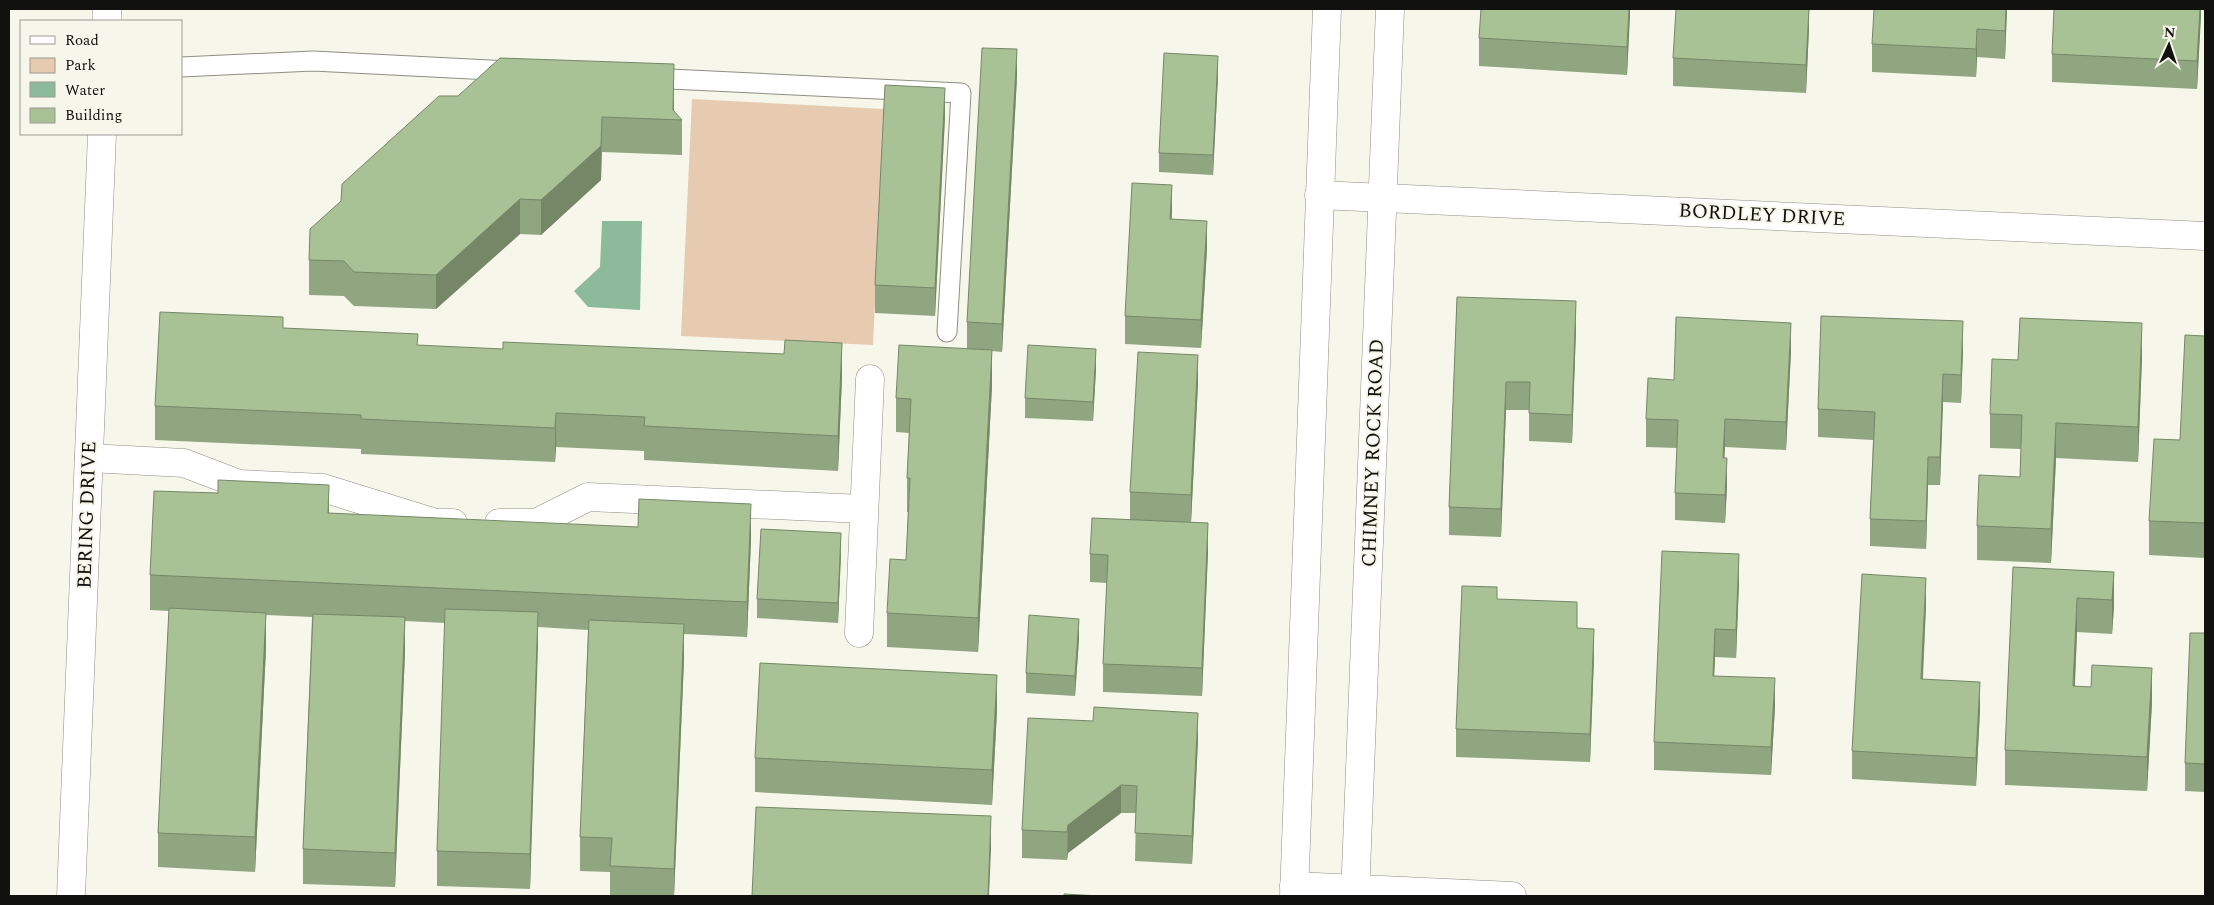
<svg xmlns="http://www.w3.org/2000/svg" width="2214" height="905" font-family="Spectral,serif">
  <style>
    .green { fill: #e7cbb0 }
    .water { fill: #8cba9a }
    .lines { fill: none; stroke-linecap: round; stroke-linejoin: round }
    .service-casing { stroke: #8e8f83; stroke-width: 21 }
    .minor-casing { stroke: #8e8f83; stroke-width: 29 }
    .tertiary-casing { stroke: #8e8f83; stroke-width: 29 }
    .secondary-casing { stroke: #8e8f83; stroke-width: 29 }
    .service { stroke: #fff; stroke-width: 19 }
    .minor { stroke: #fff; stroke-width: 28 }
    .tertiary { stroke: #fff; stroke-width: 28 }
    .secondary { stroke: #fff; stroke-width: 28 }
    .wall { fill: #90a680 }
    .shaded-wall { fill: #768768 }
    .building { fill: #a8c195; stroke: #768768 }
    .labels { text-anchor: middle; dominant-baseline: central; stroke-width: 4; stroke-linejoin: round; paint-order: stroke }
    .street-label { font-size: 20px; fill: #11110d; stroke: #f6f6ea }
  </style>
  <rect width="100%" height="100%" fill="#f6f6ea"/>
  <!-- green -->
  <polygon class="green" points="692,99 884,109 873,345 681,336"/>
  <!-- water -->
  <polygon class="water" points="602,221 642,221 640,310 588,307 574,291 600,267"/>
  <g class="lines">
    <defs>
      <g id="service">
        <polyline points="181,67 313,61 512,71"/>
        <polyline points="649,78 961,93 947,332"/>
      </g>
      <g id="minor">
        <polyline points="1319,195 2205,236"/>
        <polyline points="89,458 184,463 239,484 323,488 436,523 453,523"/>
        <polyline points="499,523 536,523 588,497 864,509"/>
        <polyline points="859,633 870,379"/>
        <polyline points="1294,886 1512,896"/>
      </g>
      <g id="tertiary">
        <polyline points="107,21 107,9"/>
        <polyline points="71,896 102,134"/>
      </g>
      <g id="secondary">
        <polyline points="1294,896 1327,9"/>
        <polyline points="1355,896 1390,9"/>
      </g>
    </defs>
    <!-- service casing -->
    <use href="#service" class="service-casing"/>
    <!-- minor casing -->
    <use href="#minor" class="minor-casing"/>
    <!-- tertiary casing -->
    <use href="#tertiary" class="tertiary-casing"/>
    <!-- secondary casing -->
    <use href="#secondary" class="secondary-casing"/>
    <!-- service -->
    <use href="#service" class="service"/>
    <!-- minor -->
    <use href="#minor" class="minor"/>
    <!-- tertiary -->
    <use href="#tertiary" class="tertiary"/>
    <!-- secondary -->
    <use href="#secondary" class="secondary"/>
  </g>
  <!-- wall -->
  <g class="wall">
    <polygon points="1630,9 1627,75 1479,66 1479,38"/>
    <polygon points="1809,9 1809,28 1806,93 1673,86 1673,58"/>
    <polygon points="2007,9 2005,59 1977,57 1976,77 1872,72 1872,44"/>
    <polygon points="2201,9 2197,89 2052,82 2052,54"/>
    <polygon points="1218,76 1213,175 1159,172 1159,153"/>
    <polygon points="1017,77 1002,352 992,351 992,385 978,652 887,647 887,613 906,560 908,512 907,512 907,478 909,433 896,432 896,398 967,349 967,322"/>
    <polygon points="674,99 674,111 682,120 682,155 602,152 601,180 541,235 520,234 436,309 354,306 344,296 309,295 309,260 341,201 342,184"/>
    <polygon points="945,116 935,316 875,313 875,285"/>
    <polygon points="1172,213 1171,219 1207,248 1201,348 1125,344 1125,316"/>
    <polygon points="1457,297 1576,329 1572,443 1529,441 1529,410 1506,410 1501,537 1449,535 1449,507"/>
    <polygon points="283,328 418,345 842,377 838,471 644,460 644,451 556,447 555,462 361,454 361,449 155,440 155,406"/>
    <polygon points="2205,336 2205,558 2149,555 2149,521 2180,440"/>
    <polygon points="1963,349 1961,403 1943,402 1940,485 1928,485 1926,549 1870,546 1870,519 1873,440 1818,437 1818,409"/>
    <polygon points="1791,351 1786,450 1725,447 1724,458 1727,486 1725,523 1675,520 1675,493 1677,448 1646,447 1646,419 1674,380"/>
    <polygon points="2142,357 2138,462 2056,458 2051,563 1977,560 1977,526 2020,477 2021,449 1990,448 1990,414 2018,360"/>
    <polygon points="1096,369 1093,421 1025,418 1025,398"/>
    <polygon points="1198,383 1191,522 1208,551 1202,696 1103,692 1103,664 1107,583 1090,582 1090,554 1130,520 1130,492"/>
    <polygon points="329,513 751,539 747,637 684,634 684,659 674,896 610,896 610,872 580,871 580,837 588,630 538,627 530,889 437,886 437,851 445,623 405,621 405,652 395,887 303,884 303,849 312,617 266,615 266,648 255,872 158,867 158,833 169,611 150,610 150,575"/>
    <polygon points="841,553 838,623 757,618 757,599"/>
    <polygon points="2013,567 2114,572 2114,606 2112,634 2077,632 2075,686 2152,702 2147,791 2005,785 2005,750"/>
    <polygon points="1739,582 1736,658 1715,657 1714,676 1775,706 1771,775 1654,770 1654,742"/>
    <polygon points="1497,599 1577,628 1594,657 1590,762 1456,757 1456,729"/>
    <polygon points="1926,605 1923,679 1980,710 1976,786 1852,779 1852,751"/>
    <polygon points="2205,633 2205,792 2185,791 2185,763"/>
    <polygon points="1079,638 1075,696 1026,693 1026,673"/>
    <polygon points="997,710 992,805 755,792 755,758"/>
    <polygon points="1198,740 1192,864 1135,861 1136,813 1121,813 1068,853 1067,860 1022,858 1022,830"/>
  </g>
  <!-- shaded-wall -->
  <g class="shaded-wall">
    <polygon points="1629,9 1630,9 1630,16 1627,75 1627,47"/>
    <polygon points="1809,9 1809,28 1806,93 1806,65"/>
    <polygon points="2006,9 2007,9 2005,59 2005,31"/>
    <polygon points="2200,9 2201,9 2201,17 2197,89 2197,61"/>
    <polygon points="1977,29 1977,57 1976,77 1976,49"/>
    <polygon points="1017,49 1017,77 1002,352 1002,324"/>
    <polygon points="1218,56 1218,76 1213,175 1213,155"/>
    <polygon points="674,64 674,120 673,120"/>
    <polygon points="945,88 945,116 935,316 935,288"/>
    <polygon points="602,117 601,180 541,235 541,200"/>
    <polygon points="1172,185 1172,213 1170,247 1170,219"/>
    <polygon points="520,199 520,234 436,309 436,275"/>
    <polygon points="1207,221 1207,248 1201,348 1201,320"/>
    <polygon points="1576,301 1576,329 1572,443 1572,415"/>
    <polygon points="1963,321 1963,349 1961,403 1961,375"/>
    <polygon points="1791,323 1791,351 1786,450 1786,422"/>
    <polygon points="2142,323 2142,357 2138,462 2138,427"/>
    <polygon points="842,343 842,377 838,471 838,436"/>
    <polygon points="1096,349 1096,369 1093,421 1093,402"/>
    <polygon points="992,350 992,385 978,652 978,618"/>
    <polygon points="1198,355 1198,383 1191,523 1191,495"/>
    <polygon points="1943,374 1943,402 1940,485 1940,457"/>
    <polygon points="1506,382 1506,410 1501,537 1501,509"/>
    <polygon points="556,413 556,447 555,462 555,428"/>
    <polygon points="1725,419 1725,447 1723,486 1723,458"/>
    <polygon points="2056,423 2056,458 2051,563 2051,529"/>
    <polygon points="1928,457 1928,485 1926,549 1926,521"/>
    <polygon points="1727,458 1727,486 1725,523 1725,495"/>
    <polygon points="329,485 329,520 328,513"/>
    <polygon points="751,504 751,539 747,637 747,602"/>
    <polygon points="1208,523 1208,551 1202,696 1202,668"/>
    <polygon points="841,533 841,553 838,623 838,603"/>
    <polygon points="1739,554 1739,582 1736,658 1736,630"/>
    <polygon points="2114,572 2114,606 2112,634 2112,600"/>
    <polygon points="1926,578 1926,605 1921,707 1921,679"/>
    <polygon points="2077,598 2077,632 2073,720 2073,686"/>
    <polygon points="538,612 538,647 530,889 530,854"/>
    <polygon points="266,613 266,648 255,872 255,837"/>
    <polygon points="405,617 405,652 395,887 395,853"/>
    <polygon points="1079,619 1079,638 1075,696 1075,676"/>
    <polygon points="684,624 684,659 674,896 674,869"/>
    <polygon points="1594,629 1594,657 1590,762 1590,734"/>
    <polygon points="1715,629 1715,657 1713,704 1713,676"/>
    <polygon points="2152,668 2152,702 2147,791 2147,757"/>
    <polygon points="997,675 997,710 992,805 992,770"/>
    <polygon points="1775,678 1775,706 1771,775 1771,747"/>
    <polygon points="1980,682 1980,710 1976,786 1976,758"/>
    <polygon points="1198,713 1198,740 1192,864 1192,836"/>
    <polygon points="1121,785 1121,813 1068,853 1067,860 1068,825"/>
    <polygon points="991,816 991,850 989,896 988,896"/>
  </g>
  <!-- building -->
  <g class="building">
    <polygon points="1481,9 1629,9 1627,47 1479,38"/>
    <polygon points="1676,9 1809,9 1806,65 1673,58"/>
    <polygon points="1874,9 2006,9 2005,31 1977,29 1976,49 1872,44"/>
    <polygon points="2054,9 2200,9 2197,61 2052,54"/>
    <polygon points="982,48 1017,49 1002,324 967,322"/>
    <polygon points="1164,53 1218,56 1213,155 1159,153"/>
    <polygon points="500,58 674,64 673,110 682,120 602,117 601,146 541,200 520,199 436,275 354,272 344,261 309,260 310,229 341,201 342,184 439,96 458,96"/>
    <polygon points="885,85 945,88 935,288 875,285"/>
    <polygon points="1132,183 1172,185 1170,219 1207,221 1201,320 1125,316"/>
    <polygon points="1457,297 1576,301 1572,415 1529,413 1530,382 1506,382 1501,509 1449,507"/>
    <polygon points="160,312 283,317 283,328 418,334 417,345 503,349 503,342 784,354 785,340 842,343 838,436 644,426 645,417 556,413 555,428 361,419 361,415 155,406"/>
    <polygon points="1821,316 1963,321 1961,375 1943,374 1940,457 1928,457 1926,521 1870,519 1875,412 1818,409"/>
    <polygon points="1676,317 1791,323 1786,422 1725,419 1723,458 1727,458 1725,495 1675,493 1678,420 1646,419 1648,378 1674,380"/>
    <polygon points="2020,318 2142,323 2138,427 2056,423 2051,529 1977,526 1979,475 2020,477 2022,415 1990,414 1992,359 2018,360"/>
    <polygon points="2185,335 2205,336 2205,523 2149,521 2154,439 2180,440"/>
    <polygon points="899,345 992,350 978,618 887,613 890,559 906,560 910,478 907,478 911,399 896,398"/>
    <polygon points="1028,345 1096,349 1093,402 1025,398"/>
    <polygon points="1138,352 1198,355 1191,495 1130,492"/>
    <polygon points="218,480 329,485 328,513 638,527 639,499 751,504 747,602 150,575 154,491 218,493"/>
    <polygon points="1092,518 1208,523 1202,668 1103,664 1108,555 1090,554"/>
    <polygon points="761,529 841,533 838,603 757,599"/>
    <polygon points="1662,551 1739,554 1736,630 1715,629 1713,676 1775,678 1771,747 1654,742"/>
    <polygon points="2013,567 2114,572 2112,600 2077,598 2073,686 2091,687 2092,665 2152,668 2147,757 2005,750"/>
    <polygon points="1862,574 1926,578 1921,679 1980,682 1976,758 1852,751"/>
    <polygon points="1462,586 1497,587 1497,599 1577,602 1577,628 1594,629 1590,734 1456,729"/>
    <polygon points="169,608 266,613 255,837 158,833"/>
    <polygon points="445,609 538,612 530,854 437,851"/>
    <polygon points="313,614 405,617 395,853 303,849"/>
    <polygon points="1029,615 1079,619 1075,676 1026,673"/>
    <polygon points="589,620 684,624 674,869 610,866 612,838 580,837"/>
    <polygon points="2190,633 2205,633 2205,764 2185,763"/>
    <polygon points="760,663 997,675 992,770 755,758"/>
    <polygon points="1094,707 1198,713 1192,836 1135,833 1137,786 1121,785 1068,825 1067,832 1022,830 1028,718 1093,721"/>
    <polygon points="756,807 991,816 988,896 752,896"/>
    <polygon points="1064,894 1100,896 1064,896"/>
  </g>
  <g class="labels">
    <!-- street labels -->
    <g class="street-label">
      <text transform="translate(1762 215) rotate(3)">BORDLEY DRIVE</text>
      <text transform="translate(1373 453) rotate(-88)">CHIMNEY ROCK ROAD</text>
      <text transform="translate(87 515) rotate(-88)">BERING DRIVE</text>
    </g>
  </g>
  <!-- border -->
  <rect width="2214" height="905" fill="none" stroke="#11110d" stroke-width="20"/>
  <!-- legend -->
  <rect x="20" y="20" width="162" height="115" fill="#f6f6ea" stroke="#9a9a92"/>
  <rect x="30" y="36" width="25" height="8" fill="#ffffff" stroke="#9a9a92"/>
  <text x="65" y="45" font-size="15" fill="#11110d">Road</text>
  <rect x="30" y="58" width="25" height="15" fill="#e7cbb0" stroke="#9a9a92"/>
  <text x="65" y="70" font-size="15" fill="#11110d">Park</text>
  <rect x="30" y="82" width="25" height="15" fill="#8cba9a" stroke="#9a9a92"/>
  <text x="65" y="95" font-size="15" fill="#11110d">Water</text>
  <rect x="30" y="108" width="25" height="15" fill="#a8c195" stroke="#9a9a92"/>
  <text x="65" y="120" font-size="15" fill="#11110d">Building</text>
  <!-- north arrow -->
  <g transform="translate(2169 45) rotate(3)" stroke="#f6f6ea" stroke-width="4" paint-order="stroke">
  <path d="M0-4L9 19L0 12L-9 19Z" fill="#11110d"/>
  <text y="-8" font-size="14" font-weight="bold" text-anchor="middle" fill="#11110d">N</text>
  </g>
</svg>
